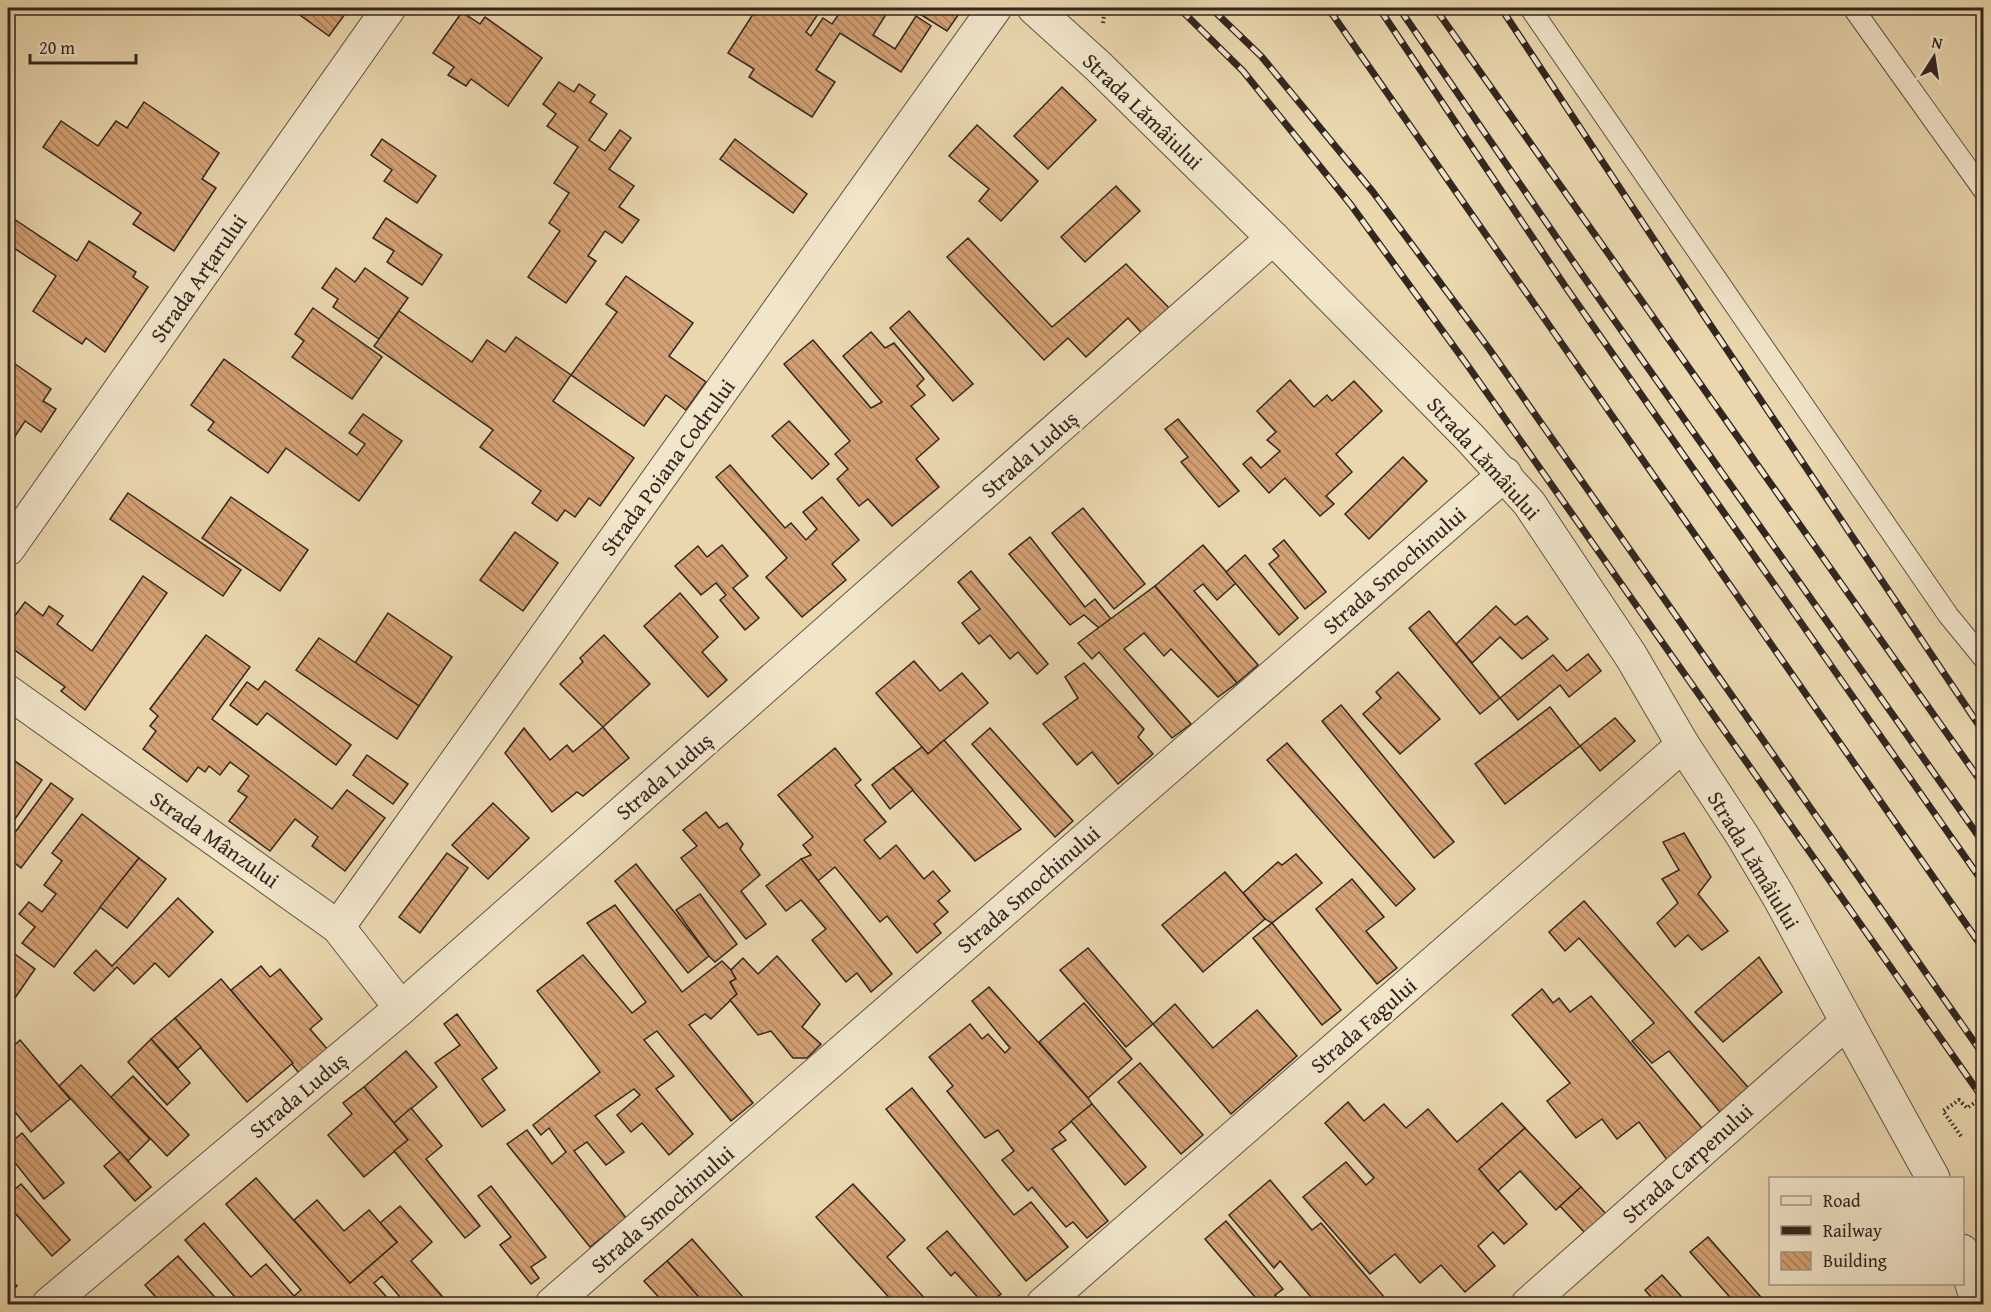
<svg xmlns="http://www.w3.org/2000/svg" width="1991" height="1312" font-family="'Gentium Book Plus',serif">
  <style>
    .building { fill: url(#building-back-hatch); stroke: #322720; stroke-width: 1.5 }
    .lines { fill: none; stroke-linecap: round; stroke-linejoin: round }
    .service-casing { stroke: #605344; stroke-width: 22 }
    .minor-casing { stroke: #605344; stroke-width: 35 }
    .tertiary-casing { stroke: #605344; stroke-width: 35 }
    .path { stroke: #322720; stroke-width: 4; stroke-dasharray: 1.5 3; stroke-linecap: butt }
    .service { stroke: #f1e5ca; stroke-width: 20 }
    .minor { stroke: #f1e5ca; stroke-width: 33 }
    .tertiary { stroke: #f1e5ca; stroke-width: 33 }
    .rail-casing { stroke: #322720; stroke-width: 7 }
    .rail { stroke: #f1e5ca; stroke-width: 4.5; stroke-dasharray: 14; stroke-linecap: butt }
    .path-bridge { stroke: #322720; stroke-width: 4; stroke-dasharray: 1.5 3; stroke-linecap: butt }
    .labels { text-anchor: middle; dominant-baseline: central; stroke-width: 6; stroke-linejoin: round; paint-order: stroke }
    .street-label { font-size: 22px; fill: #322720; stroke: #f1e5ca }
  </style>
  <defs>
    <pattern id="building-back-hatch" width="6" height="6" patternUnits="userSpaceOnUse" patternTransform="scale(1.5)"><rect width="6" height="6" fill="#d4a174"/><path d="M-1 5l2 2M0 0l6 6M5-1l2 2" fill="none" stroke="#ad835f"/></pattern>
  </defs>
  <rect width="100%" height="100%" fill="#ead7ae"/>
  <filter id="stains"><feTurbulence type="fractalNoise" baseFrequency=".00333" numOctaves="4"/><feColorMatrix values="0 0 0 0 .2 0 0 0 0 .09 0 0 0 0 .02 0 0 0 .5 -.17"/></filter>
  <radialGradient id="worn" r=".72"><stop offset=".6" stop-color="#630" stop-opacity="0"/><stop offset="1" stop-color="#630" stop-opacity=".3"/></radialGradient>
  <!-- building -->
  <g class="building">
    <polygon points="290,8 345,8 348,10 329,36"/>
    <polygon points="757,8 822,8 806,32 811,36 823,18 832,24 843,8 890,8 873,35 895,49 916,16 931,26 901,72 840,33 816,70 835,82 812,117 749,77 754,69 728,53"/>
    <polygon points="910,8 956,8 961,11 947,31"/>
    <polygon points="462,12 480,24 485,17 542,58 508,106 471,79 466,86 448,75 454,67 433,53"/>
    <polygon points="559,82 574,92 579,84 595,95 590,102 607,114 589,140 605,151 620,130 631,138 609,169 634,186 619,207 639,220 622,243 605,231 588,256 596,261 566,303 528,277 560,231 549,223 569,193 554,183 578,147 547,126 556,114 543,104"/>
    <polygon points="1062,87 1096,120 1048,169 1014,136"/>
    <polygon points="144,102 219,153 202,179 216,188 174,251 133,224 141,213 43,147 61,121 98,146 116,121 127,128"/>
    <polygon points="977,125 1038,181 1001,221 979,201 989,189 949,156"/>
    <polygon points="382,139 436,176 417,203 384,181 392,170 371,155"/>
    <polygon points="735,139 807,194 793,213 720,159"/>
    <polygon points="1116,186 1140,211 1085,262 1061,237"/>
    <polygon points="8,215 77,261 89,241 136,272 133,277 148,287 105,352 86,338 82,344 33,311 56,276 8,244"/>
    <polygon points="386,218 442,255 422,285 387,262 394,251 373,238"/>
    <polygon points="968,238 1052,327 1126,264 1173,312 1146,338 1128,318 1086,357 1068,338 1044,360 947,257"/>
    <polygon points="336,268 355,282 365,268 408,298 379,339 333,307 338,299 322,288"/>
    <polygon points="626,276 693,323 669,356 706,382 686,410 666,395 644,426 571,375 617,312 606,304"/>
    <polygon points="313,308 382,357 352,399 292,357 304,341 295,334"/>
    <polygon points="399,311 472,362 487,340 505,352 516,337 571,375 553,401 634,458 600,506 589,498 575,517 565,510 557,521 532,503 541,491 480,447 493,430 374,346"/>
    <polygon points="909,311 973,384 953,401 890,328"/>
    <polygon points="871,332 885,348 894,343 924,379 917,386 925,395 911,406 939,439 916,459 939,487 892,526 868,499 859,506 837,479 848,469 835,454 850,441 784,364 813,340 871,408 882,402 843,356"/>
    <polygon points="8,359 51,389 43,401 56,409 41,432 25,421 8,447"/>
    <polygon points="224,359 357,455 365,444 349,433 363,414 402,441 359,501 286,448 268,473 208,430 214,422 191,405"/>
    <polygon points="1290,380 1314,407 1327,395 1332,401 1354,381 1382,411 1336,454 1352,472 1326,496 1334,504 1320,516 1285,478 1269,493 1243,464 1251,457 1261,468 1280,451 1267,440 1276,432 1257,411"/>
    <polygon points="1178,419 1239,491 1219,507 1181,462 1188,457 1165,429"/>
    <polygon points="789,421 829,464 812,479 772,436"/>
    <polygon points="1403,457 1427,481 1369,539 1345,514"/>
    <polygon points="730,465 785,528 791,523 806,540 817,529 803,512 822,497 859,540 832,564 846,580 802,617 766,577 787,558 716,477"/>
    <polygon points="128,493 241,570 223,596 110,519"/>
    <polygon points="231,497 308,550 280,591 202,538"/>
    <polygon points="1083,508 1145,584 1114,609 1052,533"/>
    <polygon points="515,532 558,563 523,611 480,580"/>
    <polygon points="1030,537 1085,607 1095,599 1111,619 1099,628 1084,615 1070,625 1009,554"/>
    <polygon points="1284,540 1326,592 1305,609 1269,564 1279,556 1273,549"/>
    <polygon points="722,545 748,576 733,588 759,618 745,630 720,600 726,595 716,583 701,595 675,566 698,546 707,557"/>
    <polygon points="1203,545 1236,583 1217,600 1203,584 1194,591 1258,665 1237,683 1155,586"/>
    <polygon points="1245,555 1298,618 1279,635 1226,572"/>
    <polygon points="971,571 1048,664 1037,674 1018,652 1010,659 990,635 979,644 962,623 980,609 958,582"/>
    <polygon points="143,576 167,593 85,710 61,691 65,687 8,645 8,625 25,602 43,616 49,606 63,616 57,624 92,651"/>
    <polygon points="1155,586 1237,683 1218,697 1171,649 1164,656 1144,633 1124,649 1191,724 1172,738 1099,652 1092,659 1078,643"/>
    <polygon points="680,593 718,637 702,652 727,680 708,697 644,626"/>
    <polygon points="1496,606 1515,625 1527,616 1548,639 1522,659 1500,637 1472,663 1456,644"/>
    <polygon points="1429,611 1500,698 1480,714 1409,628"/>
    <polygon points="388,613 452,657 419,706 355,663"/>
    <polygon points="206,635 250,667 212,719 332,809 347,790 385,818 345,871 312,846 318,837 295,819 270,851 229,821 247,797 238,791 249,776 230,762 220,775 209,766 205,772 198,767 187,782 143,749 156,731 150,726 158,716 150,709"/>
    <polygon points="604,635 650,684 603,727 560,684 583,662 580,658"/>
    <polygon points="319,638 419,706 397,739 296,670"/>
    <polygon points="1588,654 1601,671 1569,697 1560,685 1518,720 1500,698 1553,655 1567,671"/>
    <polygon points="914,661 940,691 962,673 988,703 928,754 876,693"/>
    <polygon points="1084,663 1144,729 1138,737 1153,754 1118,784 1092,752 1077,765 1043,724 1078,698 1065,677"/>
    <polygon points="1398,672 1440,719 1400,754 1363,714 1381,698 1376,692"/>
    <polygon points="265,681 351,745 336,765 267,713 257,725 230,705 247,682 258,690"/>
    <polygon points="1341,705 1454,842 1434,858 1322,721"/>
    <polygon points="1550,707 1580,746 1505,804 1475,764"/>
    <polygon points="1615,718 1635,741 1600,771 1580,746"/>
    <polygon points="603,727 629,758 583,796 577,792 552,812 505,753 524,728 550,760 567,745 573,752"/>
    <polygon points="990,728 1073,821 1055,837 972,744"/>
    <polygon points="944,740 1021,829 975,861 893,768 922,747 928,754"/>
    <polygon points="1287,743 1415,889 1396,906 1267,760"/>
    <polygon points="835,748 861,780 855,785 886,822 864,840 880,859 896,845 924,879 933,871 950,891 938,901 948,912 934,924 941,933 917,953 887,916 880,922 835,867 818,881 801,859 811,855 803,845 813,837 778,795"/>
    <polygon points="367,755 408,784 393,804 353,775"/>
    <polygon points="15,761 42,780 8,829 8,772"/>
    <polygon points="893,768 913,790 890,809 872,785"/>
    <polygon points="51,783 73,799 21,868 8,858 8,842"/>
    <polygon points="493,803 529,838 488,879 452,845"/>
    <polygon points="706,812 719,828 727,823 743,844 740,849 760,875 741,891 766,924 746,939 681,858 697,846 683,830"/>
    <polygon points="82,814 139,858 54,967 22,943 35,927 19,914 29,902 42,912 56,894 44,885 62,861 52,853"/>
    <polygon points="1684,833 1711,877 1698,894 1728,931 1702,950 1688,935 1675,947 1657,923 1678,903 1662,879 1679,870 1663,842"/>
    <polygon points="447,853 468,868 420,933 399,917"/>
    <polygon points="1296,854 1322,883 1272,923 1265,919 1243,893 1278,862 1282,865"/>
    <polygon points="139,858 166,879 127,928 100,907"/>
    <polygon points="801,859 892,974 871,992 857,973 846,982 812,940 826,929 801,900 786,911 766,886"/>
    <polygon points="636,864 709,956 688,973 615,881"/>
    <polygon points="1225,872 1265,919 1203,972 1162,925"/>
    <polygon points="1352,879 1384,917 1366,931 1397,968 1377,984 1316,909"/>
    <polygon points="700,894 737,944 715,962 709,956 676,910"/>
    <polygon points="178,898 213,932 169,977 155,963 134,984 117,967 94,991 74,973 96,950 112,966"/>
    <polygon points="1584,901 1753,1093 1724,1117 1669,1051 1652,1063 1632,1041 1654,1023 1579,938 1565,951 1549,932"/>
    <polygon points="615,905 682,992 722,961 731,970 736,979 730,982 737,994 711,1019 705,1014 689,1025 753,1103 731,1121 657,1031 644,1040 674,1076 656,1089 693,1134 669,1155 642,1123 631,1132 617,1115 640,1095 634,1089 595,1116 624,1152 606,1165 587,1142 574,1151 626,1218 590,1247 507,1144 527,1130 552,1164 566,1152 549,1128 541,1135 533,1125 600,1072 537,991 583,955 632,1013 646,1002 587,923"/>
    <polygon points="1272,923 1341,1010 1322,1025 1253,938"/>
    <polygon points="1088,948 1153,1024 1126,1047 1060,970"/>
    <polygon points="8,949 35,969 8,1008"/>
    <polygon points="777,956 820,1004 802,1027 821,1044 807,1058 793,1058 771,1031 758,1035 730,1000 737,994 730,982 736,979 731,970 743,958 758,974"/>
    <polygon points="1759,957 1782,992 1723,1042 1695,1012"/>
    <polygon points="261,966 270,977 280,969 322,1019 310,1029 328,1050 299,1073 231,990"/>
    <polygon points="221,979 293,1063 247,1102 175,1018"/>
    <polygon points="989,987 1088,1098 1092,1104 1059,1132 1066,1140 1052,1149 1108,1221 1087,1238 1073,1222 1066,1227 1032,1187 1028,1191 1002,1160 1014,1151 998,1130 985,1138 947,1091 953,1086 929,1057 970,1024 982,1039 988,1034 1005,1053 1010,1048 972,1001"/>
    <polygon points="1542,989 1553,1003 1559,998 1570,1012 1591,996 1706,1133 1671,1165 1639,1122 1617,1139 1602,1119 1576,1138 1547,1101 1570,1083 1512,1015"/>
    <polygon points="1084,1003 1132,1059 1088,1098 1039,1042"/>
    <polygon points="1175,1004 1213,1048 1257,1010 1297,1056 1231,1114 1153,1024"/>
    <polygon points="457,1014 497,1068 482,1079 505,1110 482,1127 435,1063 460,1045 444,1024"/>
    <polygon points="175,1018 201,1047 178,1068 151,1039"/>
    <polygon points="151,1039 190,1083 167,1105 128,1062"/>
    <polygon points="20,1040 70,1099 31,1132 8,1103 8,1051"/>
    <polygon points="406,1051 437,1087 394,1123 364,1087"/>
    <polygon points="1140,1063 1203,1135 1181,1154 1118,1082"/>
    <polygon points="81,1065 150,1139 128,1161 59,1086"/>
    <polygon points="133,1076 189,1135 167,1156 111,1097"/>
    <polygon points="364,1087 408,1140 364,1177 328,1135 352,1114 343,1103"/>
    <polygon points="912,1088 1014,1215 1031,1202 1068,1247 1026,1281 886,1109"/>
    <polygon points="1348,1102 1364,1121 1384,1104 1406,1128 1428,1109 1457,1142 1502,1103 1525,1128 1479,1169 1527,1224 1504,1244 1493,1232 1478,1246 1495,1266 1465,1292 1441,1265 1420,1283 1395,1254 1370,1274 1303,1197 1346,1162 1366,1185 1374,1178 1325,1123"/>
    <polygon points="1092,1104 1146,1167 1125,1185 1071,1121"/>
    <polygon points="411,1108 442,1146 426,1159 480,1226 465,1238 394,1151 408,1140 394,1123"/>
    <polygon points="1525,1128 1581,1187 1556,1210 1520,1171 1498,1191 1479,1169"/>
    <polygon points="22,1133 64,1183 44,1199 8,1154 8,1145"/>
    <polygon points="120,1152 151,1187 135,1201 104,1166"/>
    <polygon points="256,1178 350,1283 397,1242 380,1223 400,1206 432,1242 411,1261 449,1304 406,1304 382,1276 374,1283 393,1304 241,1304 185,1240 204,1223 251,1277 266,1264 294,1296 301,1290 226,1204"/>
    <polygon points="1270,1180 1312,1230 1321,1223 1390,1304 1326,1304 1324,1302 1317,1304 1280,1261 1274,1268 1229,1215"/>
    <polygon points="21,1184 70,1240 52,1256 8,1205 8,1195"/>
    <polygon points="853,1184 905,1240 887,1257 928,1302 926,1304 895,1304 816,1217"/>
    <polygon points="491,1186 546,1257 531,1267 539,1278 531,1284 500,1245 511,1237 478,1196"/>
    <polygon points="1581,1187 1607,1215 1585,1233 1560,1206"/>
    <polygon points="317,1200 344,1231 369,1210 397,1242 350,1283 294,1220"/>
    <polygon points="1226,1221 1283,1289 1275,1295 1282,1303 1280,1304 1261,1304 1205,1239"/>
    <polygon points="947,1231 1001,1294 987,1304 984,1304 955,1272 951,1276 927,1248"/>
    <polygon points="1708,1237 1767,1304 1736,1304 1690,1252"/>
    <polygon points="692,1239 749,1304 705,1304 667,1261"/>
    <polygon points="8,1254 14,1262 8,1268"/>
    <polygon points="178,1256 221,1304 162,1304 145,1285"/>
    <polygon points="667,1261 705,1304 665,1304 644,1281"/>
    <polygon points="1662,1275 1688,1304 1657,1304 1645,1290"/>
    <polygon points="8,1276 17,1286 8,1294"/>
    <polygon points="781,1298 787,1304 774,1304"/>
  </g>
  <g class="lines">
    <defs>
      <g id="service">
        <polyline points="1530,8 1948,615 1984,659"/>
        <polyline points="1853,8 1984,191"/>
      </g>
      <g id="minor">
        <polyline points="1034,8 1098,66 1273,238 1470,438 1529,503 1631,656 1683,745 1742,835 1779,897 1847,1022 1528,1304"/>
        <polyline points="8,549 389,8"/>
        <polyline points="8,692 338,927 401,1008"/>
        <polyline points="338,927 995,8"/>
        <polyline points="49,1304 401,1008 1273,238"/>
        <polyline points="552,1304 1505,474"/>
        <polyline points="1043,1304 1683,745"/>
      </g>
      <g id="tertiary">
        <polyline points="1847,1022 1933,1178"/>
        <polyline points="1962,1251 1978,1304"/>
      </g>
    </defs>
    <!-- service casing -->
    <use href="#service" class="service-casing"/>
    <!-- minor casing -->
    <use href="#minor" class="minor-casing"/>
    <!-- tertiary casing -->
    <use href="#tertiary" class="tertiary-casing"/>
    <!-- path -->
    <g class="path">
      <polyline points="1103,23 1105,8"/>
      <polyline points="1961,1136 1943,1111 1959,1100 1962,1103"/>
    </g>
    <!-- service -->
    <use href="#service" class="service"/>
    <!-- minor -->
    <use href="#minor" class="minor"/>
    <!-- tertiary -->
    <use href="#tertiary" class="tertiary"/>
    <defs>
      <g id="rail">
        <polyline points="1179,8 1243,71 1351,205 1468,366 1984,1100"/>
        <polyline points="1211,8 1261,56 1373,192 1490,350 1984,1056"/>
        <polyline points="1328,8 1984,950"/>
        <polyline points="1379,8 1565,286 1984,884"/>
        <polyline points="1399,8 1581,273 1984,844"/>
        <polyline points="1435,8 1984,786"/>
        <polyline points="1501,8 1703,314 1984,733"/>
      </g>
    </defs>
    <!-- rail casing -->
    <use href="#rail" class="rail-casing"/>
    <!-- rail -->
    <use href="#rail" class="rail"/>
    <!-- path-bridge -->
    <polyline class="path-bridge" points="1962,1103 1967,1108 1984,1096"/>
  </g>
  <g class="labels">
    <!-- street labels -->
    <g class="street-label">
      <text transform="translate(1143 111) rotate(44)">Strada Lămâiului</text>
      <text transform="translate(198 278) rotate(-55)">Strada Arțarului</text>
      <text transform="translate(1029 454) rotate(-41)">Strada Luduș</text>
      <text transform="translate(1484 458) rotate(48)">Strada Lămâiului</text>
      <text transform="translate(667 467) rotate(-54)">Strada Poiana Codrului</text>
      <text transform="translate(1394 570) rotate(-41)">Strada Smochinului</text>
      <text transform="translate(664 776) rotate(-41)">Strada Luduș</text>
      <text transform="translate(215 839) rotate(35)">Strada Mânzului</text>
      <text transform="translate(1754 860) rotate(59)">Strada Lămâiului</text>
      <text transform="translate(1028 889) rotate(-41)">Strada Smochinului</text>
      <text transform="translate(1363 1025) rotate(-41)">Strada Fagului</text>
      <text transform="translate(298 1095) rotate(-40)">Strada Luduș</text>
      <text transform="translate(1687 1163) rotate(-42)">Strada Carpenului</text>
      <text transform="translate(662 1209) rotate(-41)">Strada Smochinului</text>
    </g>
  </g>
  <!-- margin -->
  <rect width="1991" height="1312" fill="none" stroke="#ead7ae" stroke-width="30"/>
  <rect x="9" y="9" width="1973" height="1294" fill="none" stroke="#322720" stroke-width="3"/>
  <rect x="15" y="15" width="1961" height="1282" fill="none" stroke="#322720" stroke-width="1.5"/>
  <!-- legend -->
  <rect x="1769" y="1177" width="195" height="108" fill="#f1e5ca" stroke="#a59986" stroke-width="1.5"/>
  <rect x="1781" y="1196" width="30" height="9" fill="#f1e5ca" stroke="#a59986" stroke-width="1.5"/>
  <text x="1823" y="1207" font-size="18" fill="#322720">Road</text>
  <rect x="1781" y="1226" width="30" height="9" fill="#322720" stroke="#a59986" stroke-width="1.5"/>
  <text x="1823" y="1237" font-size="18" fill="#322720">Railway</text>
  <rect x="1781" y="1252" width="30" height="18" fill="url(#building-back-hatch)" stroke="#a59986" stroke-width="1.5"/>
  <text x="1823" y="1267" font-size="18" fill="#322720">Building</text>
  <!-- north arrow -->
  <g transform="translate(1934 57) rotate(12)" stroke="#f1e5ca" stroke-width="4.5" paint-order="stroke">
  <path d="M0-4.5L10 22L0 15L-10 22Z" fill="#322720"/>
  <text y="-9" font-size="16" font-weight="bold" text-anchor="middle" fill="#322720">N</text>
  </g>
  <!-- scale -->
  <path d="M30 54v9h106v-9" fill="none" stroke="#322720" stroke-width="3"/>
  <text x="39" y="54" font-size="18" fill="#322720" stroke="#f1e5ca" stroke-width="4.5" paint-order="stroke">20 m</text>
  <rect width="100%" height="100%" filter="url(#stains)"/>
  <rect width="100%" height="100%" fill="url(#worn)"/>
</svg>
